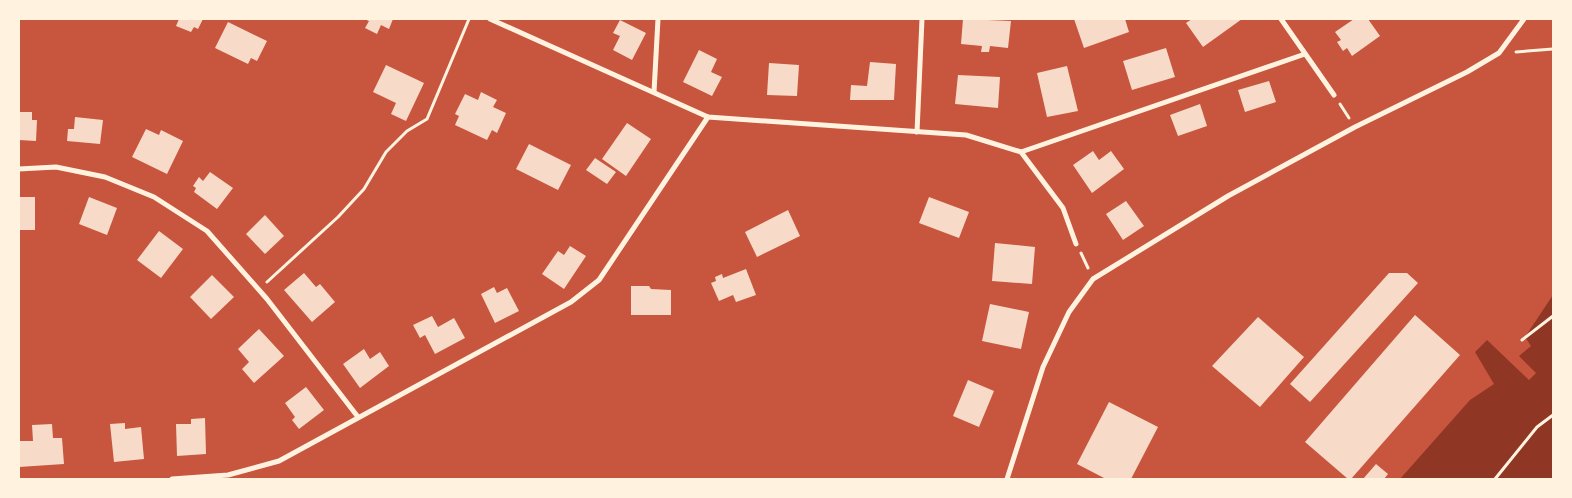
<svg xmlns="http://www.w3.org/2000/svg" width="1572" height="498" font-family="Signika,sans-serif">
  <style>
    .water { fill: #8f3625 }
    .building { fill: #f7dbc8 }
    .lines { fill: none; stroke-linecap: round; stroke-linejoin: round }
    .path { stroke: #fff3e0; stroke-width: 3 }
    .minor { stroke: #fff3e0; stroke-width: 5 }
  </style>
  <rect width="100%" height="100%" fill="#c8553d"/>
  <!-- water -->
  <polygon class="water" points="1553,295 1553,479 1400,479 1470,400 1494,384 1475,352 1487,340 1529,380 1536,373 1519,356 1531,346 1525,337"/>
  <!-- building -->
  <g class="building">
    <polygon points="179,19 203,19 198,29 194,27 191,32 176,26"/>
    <polygon points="364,19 393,19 389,29 381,25 377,34 365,28 369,21"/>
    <polygon points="963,19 1011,21 1008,48 990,46 989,52 981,52 982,46 961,44"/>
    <polygon points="1074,19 1125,19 1129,32 1084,48"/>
    <polygon points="1192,19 1242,19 1203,47 1186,23"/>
    <polygon points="1354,19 1368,19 1380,36 1352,56 1347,48 1343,51 1337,42 1341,40 1335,32"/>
    <polygon points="620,20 646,33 632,60 613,50 620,36 613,33"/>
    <polygon points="228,22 267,41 257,61 251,58 248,64 215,48"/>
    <polygon points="1166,48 1175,77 1132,90 1123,61"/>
    <polygon points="699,50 717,59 711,72 722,77 712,96 683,82"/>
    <polygon points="870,62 896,64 894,100 850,100 851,85 867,86"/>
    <polygon points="769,63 799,65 797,96 767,95"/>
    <polygon points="386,65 424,83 406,121 391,114 396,103 373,92"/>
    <polygon points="1067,66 1078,111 1047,117 1037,73"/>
    <polygon points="958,75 1000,77 998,108 955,104"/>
    <polygon points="1269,81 1276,102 1245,112 1238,90"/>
    <polygon points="481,92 497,100 493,107 506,113 497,133 492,130 487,140 455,125 459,116 455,114 465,94 478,100"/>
    <polygon points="1200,104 1207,126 1178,136 1170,115"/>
    <polygon points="19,112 32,112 32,120 37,120 36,141 19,140"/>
    <polygon points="75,117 103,120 100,144 67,141 68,129 74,129"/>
    <polygon points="627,123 651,139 626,176 602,159"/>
    <polygon points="146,129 159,135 161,130 183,141 167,174 132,157"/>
    <polygon points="529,144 571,165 558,190 516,169"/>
    <polygon points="1093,151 1099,160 1111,151 1124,169 1092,193 1073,165"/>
    <polygon points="595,158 616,172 607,184 586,170"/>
    <polygon points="210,172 233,188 217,209 194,192 196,188 193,186 199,177 203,181"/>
    <polygon points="19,197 35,197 35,230 20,230"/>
    <polygon points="89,197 117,208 107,235 79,224"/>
    <polygon points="929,197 969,212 959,238 919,223"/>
    <polygon points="1126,201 1144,226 1123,240 1106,214"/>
    <polygon points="788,210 800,236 757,257 745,232"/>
    <polygon points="265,215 284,236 265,254 246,234"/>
    <polygon points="159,231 183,249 161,278 137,260"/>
    <polygon points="995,243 1035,247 1032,284 992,281"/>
    <polygon points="570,246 586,256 564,289 542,274 558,251 564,255"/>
    <polygon points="746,269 756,295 736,302 733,295 719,301 711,283 716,281 715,277 722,274 723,278"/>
    <polygon points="304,273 316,287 320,284 335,302 312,322 284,290"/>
    <polygon points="1389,273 1407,273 1418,283 1310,402 1290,384"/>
    <polygon points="212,275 234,297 211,319 190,297"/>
    <polygon points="631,286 649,286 651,289 671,290 671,315 631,315"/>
    <polygon points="494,287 497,293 507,288 519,311 495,323 481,294"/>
    <polygon points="990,304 1029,312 1021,349 982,341"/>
    <polygon points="1415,315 1460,355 1351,479 1348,479 1305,442"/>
    <polygon points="432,316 438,327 454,318 465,338 435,354 425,335 420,338 413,325"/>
    <polygon points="1258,317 1304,357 1260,407 1212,366"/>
    <polygon points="259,329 284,356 254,383 242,369 249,362 238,349"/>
    <polygon points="364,349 370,359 380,352 389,366 360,388 343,364"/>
    <polygon points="968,380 994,391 979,427 953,416"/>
    <polygon points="306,387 324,410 299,429 292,420 295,417 285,403"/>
    <polygon points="1109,402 1158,427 1131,479 1106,479 1077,464"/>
    <polygon points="205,418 206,454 177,456 176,424 191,424 191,419"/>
    <polygon points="125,423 125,429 141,427 144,459 114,462 110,424"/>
    <polygon points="52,424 53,438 62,438 64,464 19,467 19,441 33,441 32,425"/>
    <polygon points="1376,464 1388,474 1384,479 1363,479"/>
  </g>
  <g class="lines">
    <!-- path -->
    <g class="path">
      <polyline points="1516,52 1553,49"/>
      <polyline points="1340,104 1349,118"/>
      <polyline points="1081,253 1088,268"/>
      <polyline points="267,282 338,217 364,189 386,152 407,131 427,119 469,19"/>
      <polyline points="1522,340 1553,316"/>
      <polyline points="1495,479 1537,427 1553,415"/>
    </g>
    <!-- minor -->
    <g class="minor">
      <polyline points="490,19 708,117 966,135 1021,152 1063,208 1076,244"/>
      <polyline points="1281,19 1334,95"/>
      <polyline points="654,92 658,19"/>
      <polyline points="917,132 922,19"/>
      <polyline points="1021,152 1305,54"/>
      <polyline points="19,169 56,167 105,177 154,197 207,231 267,299 358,417"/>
      <polyline points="172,479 228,475 279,461 571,302 599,280 708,117"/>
      <polyline points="1007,479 1043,367 1069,312 1093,279 1228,196 1355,127 1467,72 1499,53 1524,19"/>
    </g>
  </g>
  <!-- border -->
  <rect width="1572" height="498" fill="none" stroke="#fff3e0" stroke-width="40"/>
</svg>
